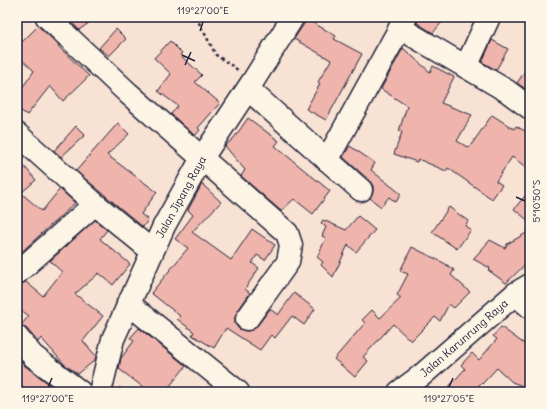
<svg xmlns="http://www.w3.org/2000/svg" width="547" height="409" font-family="Delius,sans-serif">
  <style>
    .building { fill: #efb4ac; stroke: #22223b }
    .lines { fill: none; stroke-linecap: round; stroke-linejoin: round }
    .minor-casing { stroke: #22223b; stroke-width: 25 }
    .path { stroke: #22223b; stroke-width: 2.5; stroke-dasharray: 3 3; stroke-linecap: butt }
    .minor { stroke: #fcf5e5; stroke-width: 22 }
    .ticks { fill: none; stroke: #22223b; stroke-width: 1.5 }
    .labels { text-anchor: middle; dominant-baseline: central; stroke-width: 3; stroke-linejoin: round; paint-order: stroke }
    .street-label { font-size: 11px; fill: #22223b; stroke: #fcf5e5 }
    .neatline { fill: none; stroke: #22223b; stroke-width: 1.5 }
    .ticks-label { font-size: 10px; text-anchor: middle; fill: #22223b }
  </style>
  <rect width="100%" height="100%" fill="#f8e2d4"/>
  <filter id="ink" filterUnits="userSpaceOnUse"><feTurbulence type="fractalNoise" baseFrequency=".025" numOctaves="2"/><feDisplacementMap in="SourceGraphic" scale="8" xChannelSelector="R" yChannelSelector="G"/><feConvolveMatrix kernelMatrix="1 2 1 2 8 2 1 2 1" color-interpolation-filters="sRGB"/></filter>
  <g filter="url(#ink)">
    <!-- building -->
    <g class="building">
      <polygon points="67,17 97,17 79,30"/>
      <polygon points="418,17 446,17 433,33 417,23"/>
      <polygon points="305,18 336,36 334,39 362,54 326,120 306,109 320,84 318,82 331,60 294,39 304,24"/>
      <polygon points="38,26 59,45 58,46 89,76 63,101 50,86 27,115 17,108 17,95 34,71 17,55 17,47"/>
      <polygon points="116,29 126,39 109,56 99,48"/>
      <polygon points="492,40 508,49 496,70 482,62"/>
      <polygon points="170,41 182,53 180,55 202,75 195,82 220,103 198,128 200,130 195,136 171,114 178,106 158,91 171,74 154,58"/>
      <polygon points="403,48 430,72 433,66 454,77 441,103 472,115 457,141 469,148 492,115 514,129 516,126 530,134 530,170 512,157 496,181 502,185 492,199 448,168 446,171 418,159 417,162 394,154 402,132 399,131 407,106 381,89"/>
      <polygon points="530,64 530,92 517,83"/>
      <polygon points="248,118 279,141 275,146 330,191 313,214 294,199 281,211 241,176 245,170 225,146 234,138"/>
      <polygon points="118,123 129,134 107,155 157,192 141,214 148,220 143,227 76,171"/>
      <polygon points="76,126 85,135 61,157 54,151"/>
      <polygon points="350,146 375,163 371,170 401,194 396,202 389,197 381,207 370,198 373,192 373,186 370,181 343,157"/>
      <polygon points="17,158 36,180 21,193 42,211 60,189 75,203 17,256"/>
      <polygon points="202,184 221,202 192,232 231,260 252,229 275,245 265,260 257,255 252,263 259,268 245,289 250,293 237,312 235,317 235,324 239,329 246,331 252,330 257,326 270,309 278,315 294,293 315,309 304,325 292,316 275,338 271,335 260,350 226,328 214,348 192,335 194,332 177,319 180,316 151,293 188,248 175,239 193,215 188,210"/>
      <polygon points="530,190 530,222 514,209"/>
      <polygon points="449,207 468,221 465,226 471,230 457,249 432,232"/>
      <polygon points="358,216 375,230 356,252 348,245 333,277 321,265 323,262 317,257 326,238 322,236 326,227 321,223 323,220 346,230"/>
      <polygon points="95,220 107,230 100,239 130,264 113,285 99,273 75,294 103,316 83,341 96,356 95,360 78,374 64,364 41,338 38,342 27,329 21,325 29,316 17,307 17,285 26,282 43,296 62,272 50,261"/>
      <polygon points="530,231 530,260 506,283 488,270 490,268 473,259 490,240 505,248 507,244"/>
      <polygon points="412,247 444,263 454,270 451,275 470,292 454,308 449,304 440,321 435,317 411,341 393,324 363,357 368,361 355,377 334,359 365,323 362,320 372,310 380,318 401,298 397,295 408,274 400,271"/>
      <polygon points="501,327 530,348 530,389 512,382 497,368 482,384 481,383 473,392 444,392 465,369 461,365 472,353 479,360 497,339 493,336"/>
      <polygon points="139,328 186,366 165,392 139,392 143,387 119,369 121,358 134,341 130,338"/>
      <polygon points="17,356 25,366 49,384 41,392 29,392 17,381"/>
    </g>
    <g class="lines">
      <defs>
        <g id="minor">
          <polyline points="47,17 128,93 287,233 291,245 288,262 247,319"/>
          <polyline points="400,28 507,91 530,108"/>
          <polyline points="466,67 489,17"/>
          <polyline points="248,89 361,190"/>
          <polyline points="17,134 95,204"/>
          <polyline points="327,160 406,17"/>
          <polyline points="17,273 95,204 152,251"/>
          <polyline points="515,294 530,307"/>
          <polyline points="128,303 238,392"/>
          <polyline points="17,337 33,356 80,392"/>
          <polyline points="100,392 113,339 164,226 202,158 253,81 293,17"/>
          <polyline points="399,392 422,375 515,294 530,285"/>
        </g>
      </defs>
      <!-- minor casing -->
      <use href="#minor" class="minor-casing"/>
      <!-- path -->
      <g class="path">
        <polyline points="196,17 216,55 238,70"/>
        <polyline points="119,388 124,392"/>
      </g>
      <!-- minor -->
      <use href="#minor" class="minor"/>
    </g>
  </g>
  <!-- ticks -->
  <path class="ticks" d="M 200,31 L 203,22M 182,55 L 195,61M 185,65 L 191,52M 516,197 L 525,201M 48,387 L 52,378M 449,387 L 453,378"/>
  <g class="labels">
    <!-- street labels -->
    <g class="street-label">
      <text transform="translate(181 197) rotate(-61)">Jalan Jipang Raya</text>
      <text transform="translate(464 338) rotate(-41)">Jalan Karunrung Raya</text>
    </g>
  </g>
  <!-- margin -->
  <rect width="547" height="409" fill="none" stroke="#fcf5e5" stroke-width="44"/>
  <rect x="22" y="22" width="503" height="365" class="neatline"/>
  <g class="ticks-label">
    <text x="203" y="14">119°27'00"E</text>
    <text transform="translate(536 201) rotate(-90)" y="4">5°10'50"S</text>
    <text x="48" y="402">119°27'00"E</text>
    <text x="449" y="402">119°27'05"E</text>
  </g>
</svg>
